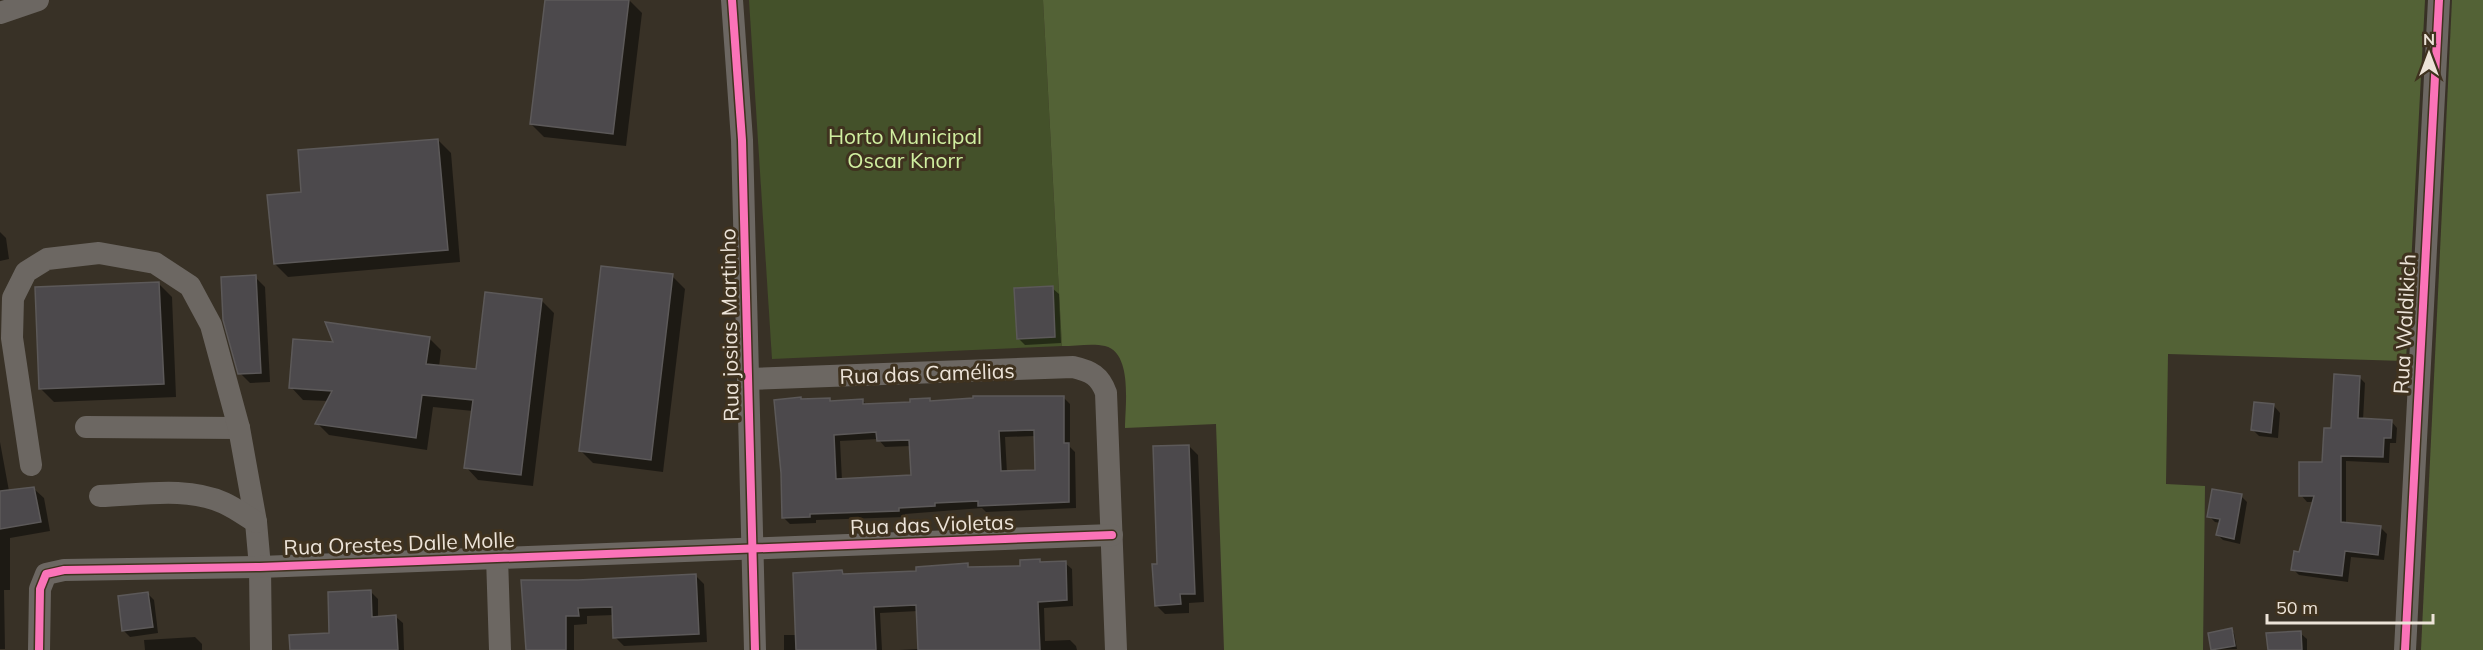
<svg xmlns="http://www.w3.org/2000/svg" width="2483" height="650" font-family="Mulish,sans-serif">
  <style>
    .green { fill: #44512a }
    .forest { fill: #536236 }
    .shadow { fill: #0007; fill-rule: evenodd }
    .building { fill: #4c494c; stroke: #5c5959; stroke-width: 1.5; fill-rule: evenodd }
    .lines { fill: none; stroke-linecap: round; stroke-linejoin: round }
    .minor { stroke: #6c6762; stroke-width: 22 }
    .cycleway-casing { stroke: #3f321f; stroke-width: 11 }
    .cycleway { stroke: #fb73b8; stroke-width: 8 }
    .labels { text-anchor: middle; dominant-baseline: central; stroke-width: 6; stroke-linejoin: round; paint-order: stroke }
    .park-label { font-size: 21px; fill: #d0efa0; stroke: #3f321f }
    .street-label { font-size: 21px; fill: #ece3d8; stroke: #3f321f }
  </style>
  <rect width="100%" height="100%" fill="#383126"/>
  <!-- green -->
  <polygon class="green" points="749,0 1043,0 1062,346 772,359"/>
  <!-- forest -->
  <g class="forest">
    <path d="M 1043,0 L 2425,0 L 2406,361 L 2168,354 L 2166,484 L 2205,486 L 2203,650 L 1224,650 L 1216,424 L 1125,428 C 1125,406 1133,353 1105,346 C 1093,343 1075,346 1062,346 Z"/>
    <polygon points="2452,0 2483,0 2483,650 2421,650"/>
  </g>
  <!-- shadow -->
  <g class="shadow">
    <polygon points="546,0 629,0 642,13 626,146 544,137 531,124"/>
    <polygon points="438,140 451,153 460,262 288,277 275,264 302,193"/>
    <polygon points="0,232 6,238 9,259 0,261"/>
    <polygon points="672,276 685,289 663,472 593,463 580,450"/>
    <polygon points="255,277 265,287 270,382 250,383 240,373"/>
    <polygon points="159,284 172,297 176,397 54,402 41,389"/>
    <polygon points="1052,288 1059,294 1061,343 1025,345 1018,338"/>
    <polygon points="541,300 554,313 533,486 478,480 466,467 473,411 433,407 427,450 329,435 317,423 328,401 303,400 291,387 336,344 429,338 441,350 439,367 478,370"/>
    <polygon points="2359,377 2365,383 2363,420 2391,421 2397,428 2396,443 2390,443 2389,463 2346,461 2346,524 2381,528 2387,534 2384,560 2351,557 2348,582 2299,575 2293,569 2301,553 2314,502 2307,502 2301,495 2324,464 2333,430"/>
    <path d="M 1063,397 L 1070,404 L 1070,447 L 1075,452 L 1076,508 L 986,512 L 982,508 L 905,514 L 905,517 L 816,520 L 816,523 L 790,524 L 783,517 L 802,401 L 862,400 L 867,405 L 912,404 L 929,399 L 932,402 ZM 1035,436 L 1036,471 L 1007,473 L 1005,437 ZM 878,439 L 885,447 L 911,446 L 913,477 L 842,480 L 840,441 Z"/>
    <polygon points="2274,406 2280,413 2278,438 2259,436 2253,430"/>
    <polygon points="0,442 9,491 33,488 44,498 50,531 10,538 10,590 4,590 5,649 0,649"/>
    <polygon points="1189,446 1198,455 1204,602 1189,603 1189,613 1165,614 1156,605 1159,565"/>
    <polygon points="2241,496 2247,502 2240,544 2223,540 2217,534 2220,523 2215,522 2209,516"/>
    <polygon points="1065,563 1072,569 1073,606 1044,608 1045,641 1070,640 1076,646 1077,650 899,650 919,649 918,611 880,613 882,650 784,650 784,635 797,635 842,571 846,575 917,572 967,565 971,568 1021,568"/>
    <polygon points="695,575 704,584 707,642 624,646 615,637 614,615 587,616 587,624 574,625 574,650 527,650 578,581"/>
    <polygon points="371,592 378,599 378,618 396,617 403,623 404,650 299,650 331,635"/>
    <polygon points="147,593 154,600 158,633 130,637 123,630"/>
    <polygon points="2231,630 2234,633 2237,649 2213,650"/>
    <polygon points="2300,633 2307,639 2307,650 2269,650"/>
    <polygon points="195,637 202,644 202,650 145,650 144,640"/>
  </g>
  <!-- building -->
  <g class="building">
    <polygon points="545,0 629,0 613,134 530,124"/>
    <polygon points="438,139 448,250 274,264 267,195 301,192 298,150"/>
    <polygon points="601,266 673,274 651,460 579,451"/>
    <polygon points="256,275 261,373 238,374 223,320 221,277"/>
    <polygon points="159,282 164,384 39,389 35,287"/>
    <polygon points="1053,286 1055,337 1017,339 1014,288"/>
    <polygon points="485,292 542,299 521,475 464,468 473,400 422,395 416,438 315,424 332,391 289,388 293,339 333,342 325,322 430,337 426,364 476,369"/>
    <polygon points="2334,374 2360,376 2358,418 2392,420 2391,438 2384,438 2383,457 2341,456 2341,522 2381,526 2378,555 2345,551 2342,576 2291,570 2294,551 2299,552 2314,496 2299,496 2299,462 2322,462 2324,428 2331,428"/>
    <path d="M 973,396 L 1064,396 L 1064,443 L 1069,443 L 1069,502 L 978,506 L 978,501 L 935,503 L 935,506 L 899,508 L 899,511 L 810,514 L 810,517 L 782,518 L 781,473 L 774,400 L 801,397 L 801,399 L 830,398 L 830,401 L 863,399 L 863,404 L 910,402 L 910,399 L 930,398 L 930,401 L 973,398 ZM 1034,430 L 1035,470 L 1001,471 L 999,431 ZM 876,432 L 877,441 L 909,440 L 911,475 L 836,479 L 834,435 Z"/>
    <polygon points="2254,402 2274,404 2271,433 2251,430"/>
    <polygon points="1189,445 1195,594 1180,594 1181,604 1155,606 1152,564 1157,564 1153,446"/>
    <polygon points="34,487 41,522 0,529 0,491"/>
    <polygon points="2212,489 2242,494 2234,539 2216,535 2220,519 2207,517"/>
    <polygon points="1040,559 1040,562 1066,561 1067,600 1038,602 1040,650 918,650 916,605 874,607 876,650 796,650 793,573 842,570 843,574 916,571 916,567 968,563 968,567 1020,566 1020,560"/>
    <polygon points="696,574 699,634 613,638 612,607 578,608 579,616 566,616 566,650 526,650 521,580 578,580"/>
    <polygon points="371,590 372,617 396,615 398,650 290,650 289,635 329,633 328,592"/>
    <polygon points="148,592 153,627 122,631 118,596"/>
    <polygon points="2232,628 2235,646 2211,650 2208,633"/>
    <polygon points="2301,631 2302,650 2268,650 2266,633"/>
  </g>
  <g class="lines">
    <!-- minor -->
    <g class="minor">
      <polyline points="732,0 742,140 755,650"/>
      <polyline points="0,13 38,0"/>
      <path d="M 748,379 L 1073,367 C 1091,371 1100,376 1106,393 L 1116,650"/>
      <polyline points="86,427 239,428"/>
      <polyline points="31,465 12,338 13,298 26,272 47,259 99,253 155,263 190,286 211,325 239,428 256,522 260,567 261,650"/>
      <path d="M 100,496 C 140,495 187,486 224,503 C 235,508 246,516 256,522"/>
      <polyline points="497,557 500,650"/>
      <polyline points="39,650 40,589 46,574 64,570 260,567 1112,535"/>
      <polyline points="2405,650 2439,0"/>
    </g>
    <defs>
      <g id="cycleway">
        <polyline points="732,0 742,140 755,650"/>
        <polyline points="39,650 40,589 46,574 64,570 260,567 1112,535"/>
        <polyline points="2405,650 2439,0"/>
      </g>
    </defs>
    <!-- cycleway casing -->
    <use href="#cycleway" class="cycleway-casing"/>
    <!-- cycleway -->
    <use href="#cycleway" class="cycleway"/>
  </g>
  <g class="labels">
    <!-- park labels -->
    <g class="park-label">
      <text x="905" y="136">Horto Municipal<tspan x="905" dy="24">Oscar Knorr</tspan></text>
    </g>
    <!-- street labels -->
    <g class="street-label">
      <text transform="translate(2404 324) rotate(-87)">Rua Waldikich</text>
      <text transform="translate(729 325) rotate(-91)">Rua josias Martinho</text>
      <text transform="translate(927 373) rotate(-2)">Rua das Camélias</text>
      <text transform="translate(932 524) rotate(-2)">Rua das Violetas</text>
      <text transform="translate(399 543) rotate(-2)">Rua Orestes Dalle Molle</text>
    </g>
  </g>
  <!-- north arrow -->
  <g transform="translate(2429 54)" stroke="#3f321f" stroke-width="4.5" paint-order="stroke">
  <path d="M0-4.5L10 22L0 15L-10 22Z" fill="#ece3d8"/>
  <text y="-9" font-size="16" font-weight="bold" text-anchor="middle" fill="#ece3d8">N</text>
  </g>
  <!-- scale -->
  <path d="M2267 614v9h166v-9" fill="none" stroke="#ece3d8" stroke-width="3"/>
  <text x="2276" y="614" font-size="18" fill="#ece3d8" stroke="#3f321f" stroke-width="4.5" paint-order="stroke">50 m</text>
</svg>
